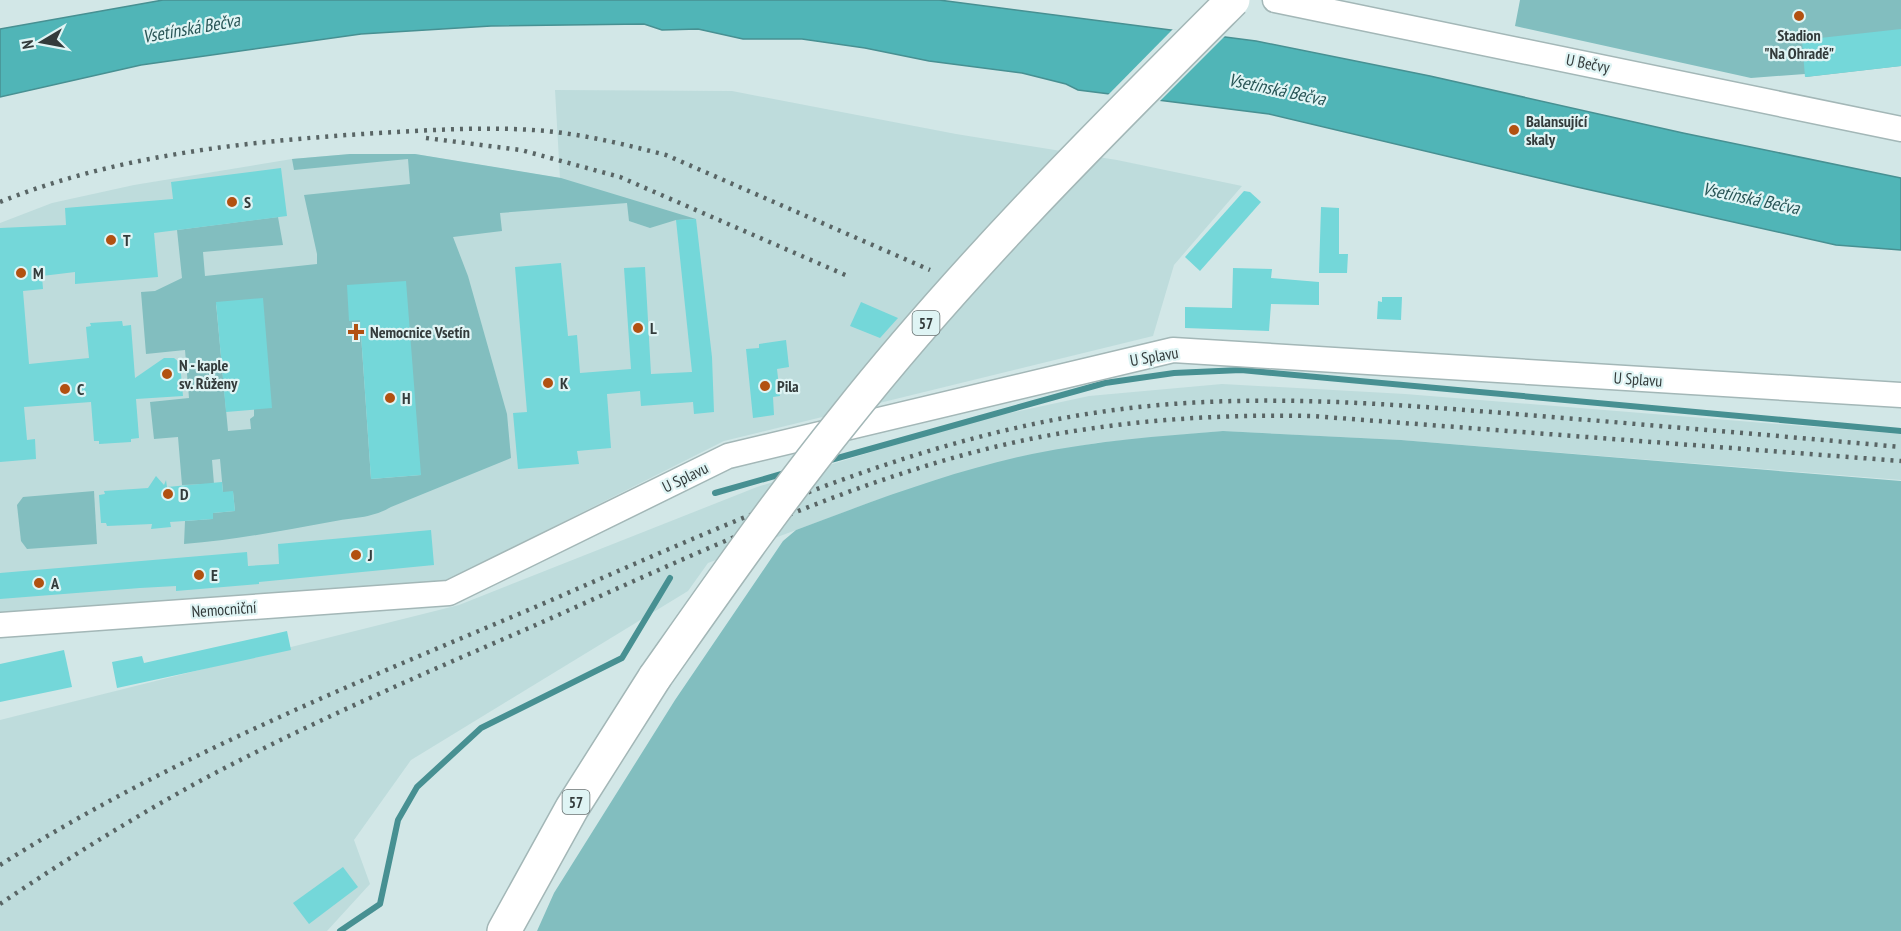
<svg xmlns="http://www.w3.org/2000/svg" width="1901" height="931" font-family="'PT Sans Narrow',sans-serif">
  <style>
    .built { fill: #bedcdc }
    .green { fill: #82bebf; fill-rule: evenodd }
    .water { fill: #50b5b7; stroke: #479092; stroke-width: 1.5 }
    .pier { fill: #d2e7e7 }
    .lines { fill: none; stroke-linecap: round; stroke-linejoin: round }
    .stream { stroke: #479092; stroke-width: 6 }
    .building { fill: #74d7d9 }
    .minor-casing { stroke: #a3b7b7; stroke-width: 27 }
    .primary-casing { stroke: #a3b7b7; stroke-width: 36 }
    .minor { stroke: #fff; stroke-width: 24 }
    .primary { stroke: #fff; stroke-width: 33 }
    .rail { stroke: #596565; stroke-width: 4.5; stroke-dasharray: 3 6; stroke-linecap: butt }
    .primary-bridge-casing { stroke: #a3b7b7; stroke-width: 36; stroke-linecap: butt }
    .primary-bridge { stroke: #fff; stroke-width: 33 }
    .poi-dot { fill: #b25111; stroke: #dff4f4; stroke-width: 2 }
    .labels { text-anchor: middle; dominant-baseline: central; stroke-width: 4.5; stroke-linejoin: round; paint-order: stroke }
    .shield { fill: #dff4f4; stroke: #677272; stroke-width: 1.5 }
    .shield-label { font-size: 15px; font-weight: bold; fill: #333b3b }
    .poi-label { font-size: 16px; font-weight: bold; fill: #333b3b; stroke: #dff4f4; text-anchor: start }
    .street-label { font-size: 16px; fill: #333b3b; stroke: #dff4f4 }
    .water-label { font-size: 18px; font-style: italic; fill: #295556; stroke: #dff4f4 }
  </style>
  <rect width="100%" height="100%" fill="#d2e7e7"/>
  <!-- built -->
  <g class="built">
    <polygon points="555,90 732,91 956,134 1117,160 1242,186 1174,265 1153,336 724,441 444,582 0,616 0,223 52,203 134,185 292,159 350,154 415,154 560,178"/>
    <polygon points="1222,384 1405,394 1901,434 1901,480 1401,440 1223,431 1096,443 985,466 874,501 708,563 688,591 411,760 354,840 370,884 327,931 0,931 0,720 459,605 757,487 973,421 1089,396"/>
  </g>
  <!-- green -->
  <g class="green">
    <polygon points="1520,0 1901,0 1901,66 1806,77 1805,74 1751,78 1515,26"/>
    <path d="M 350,154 L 415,154 L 561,178 L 696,219 L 676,220 L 650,228 L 629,221 L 627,203 L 500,213 L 502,231 L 453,237 L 468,276 L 507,414 L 511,458 L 391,507 C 370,519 354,517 330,522 C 281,531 234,540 184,544 L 185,521 L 212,519 L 213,513 L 235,511 L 233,492 L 223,492 L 220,459 L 212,460 L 214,484 L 182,485 L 178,437 L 154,439 L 150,402 L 189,398 L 185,350 L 146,354 L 141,292 L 155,291 L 182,278 L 177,230 L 278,217 L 283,245 L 203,252 L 205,276 L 317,264 L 317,254 L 304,195 L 410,184 L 408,159 L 294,170 L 292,159 ZM 216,303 L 254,409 L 254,416 L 250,419 L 251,429 L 228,431 ZM 360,320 L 421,475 L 371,479 Z"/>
    <path d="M 1223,431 L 1401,440 L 1901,481 L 1901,931 L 537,931 L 554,893 L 675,700 L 783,541 L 796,530 C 873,501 952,471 1032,454 C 1095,441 1159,436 1223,431 Z"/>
    <polygon points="94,491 97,544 27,549 21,541 17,505 23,497"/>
  </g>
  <!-- water -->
  <polygon class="water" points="163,0 939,0 1256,41 1430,76 1683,133 1901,178 1901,250 1836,245 1577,187 1269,114 1078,90 1066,84 1022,73 929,61 865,48 802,39 743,39 698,29 662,30 644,24 491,26 361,34 141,65 0,97 0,29"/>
  <!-- pier -->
  <polygon class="pier" points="1173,29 1226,35 1158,103 1106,97"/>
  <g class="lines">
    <!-- stream -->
    <g class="stream">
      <polyline points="827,461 1105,383 1174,373 1241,370 1901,431"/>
      <polyline points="715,493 785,473"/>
      <polyline points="340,931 380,904 398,820 417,787 481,728 622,658 670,578"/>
    </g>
  </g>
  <!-- building -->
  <g class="building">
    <polygon points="1901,29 1901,66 1805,77 1802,40"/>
    <polygon points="281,168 287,216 154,233 158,277 75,284 75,272 42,276 43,289 23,291 29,364 89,358 86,327 91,326 90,323 122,321 123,326 131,325 135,378 164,358 174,358 180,363 183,396 136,399 139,438 131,439 131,442 99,444 99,441 94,441 91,402 24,407 27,440 35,439 36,459 0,462 0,228 66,225 65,208 173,199 171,182"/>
    <polygon points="1244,191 1250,192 1261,202 1200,271 1185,257"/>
    <polygon points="1321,207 1339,208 1339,254 1348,254 1347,273 1319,273"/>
    <polygon points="696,219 712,357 714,412 694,414 693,402 641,406 640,391 607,394 611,448 577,451 579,464 518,469 513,413 527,412 515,267 561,263 568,336 577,335 580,373 631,369 624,268 645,267 651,374 692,372 676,220"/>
    <polygon points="1233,268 1272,269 1271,278 1319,282 1319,305 1271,304 1269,331 1185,328 1185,307 1232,308"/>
    <polygon points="406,281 421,475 371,479 360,320 349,321 347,285"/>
    <polygon points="1382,297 1402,297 1401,320 1377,319 1378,301 1382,302"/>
    <polygon points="263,298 272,408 226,412 216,302"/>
    <polygon points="861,302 898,318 880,338 850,326"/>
    <polygon points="786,340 789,367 777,369 780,396 773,397 774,415 753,418 746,349 759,348 759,344"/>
    <polygon points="156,476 164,485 166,480 167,487 222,482 223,492 233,491 235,511 213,513 213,519 170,522 171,527 151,529 152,524 107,526 106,523 101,523 99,495 105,494 104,491 148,488"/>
    <polygon points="431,530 434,565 259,582 259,584 176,591 176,586 140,588 0,599 0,573 247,552 248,566 279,564 278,544"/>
    <polygon points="287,631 291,650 117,688 112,662 142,656 144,663"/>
    <polygon points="64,650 72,687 0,702 0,664"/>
    <polygon points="343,867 358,887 309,924 293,903"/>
  </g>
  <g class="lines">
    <defs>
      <g id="minor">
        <polyline points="1275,0 1901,129"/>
        <polyline points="0,625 449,593 728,456 1173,350 1901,395"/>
      </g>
      <polyline id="primary" points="504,931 572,808 655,677"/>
    </defs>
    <!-- minor casing -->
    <use href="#minor" class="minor-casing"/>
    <!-- primary casing -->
    <use href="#primary" class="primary-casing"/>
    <!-- minor -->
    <use href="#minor" class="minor"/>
    <!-- primary -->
    <use href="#primary" class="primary"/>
    <!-- rail -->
    <g class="rail">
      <polyline points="426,138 521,150 620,177 850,277"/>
      <path d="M 0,202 C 119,154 251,141 378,133 C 434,130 490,126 546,131 C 587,135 627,145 666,155 L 930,270"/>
      <path d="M 0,865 C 167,759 351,685 533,608 C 735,521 937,424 1160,405 C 1287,394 1414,406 1541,416 C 1661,426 1781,436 1901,447"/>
      <path d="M 0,904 C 65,860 131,819 200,781 C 307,724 418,676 529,628 C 689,557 864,472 1035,438 C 1127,420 1218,414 1312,416 L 1901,461"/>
    </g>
    <defs>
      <path id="primary-bridge" d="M 655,677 C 717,589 778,501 845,418 C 963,269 1099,134 1233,0"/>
    </defs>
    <!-- primary-bridge casing -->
    <use href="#primary-bridge" class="primary-bridge-casing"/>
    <!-- primary-bridge -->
    <use href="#primary-bridge" class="primary-bridge"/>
  </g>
  <!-- markers -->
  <g class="poi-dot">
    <circle cx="1799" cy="16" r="6"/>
    <circle cx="1514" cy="130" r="6"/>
    <circle cx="232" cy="202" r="6"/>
    <circle cx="111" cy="240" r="6"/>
    <circle cx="21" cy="273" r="6"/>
    <circle cx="638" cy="328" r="6"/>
    <path d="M353 323h6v6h6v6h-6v6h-6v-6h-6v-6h6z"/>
    <circle cx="167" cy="374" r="6"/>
    <circle cx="548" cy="383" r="6"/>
    <circle cx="765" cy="386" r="6"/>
    <circle cx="65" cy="389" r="6"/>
    <circle cx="390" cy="398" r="6"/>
    <circle cx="168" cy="494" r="6"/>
    <circle cx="356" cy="555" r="6"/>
    <circle cx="199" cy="575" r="6"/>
    <circle cx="39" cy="583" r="6"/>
  </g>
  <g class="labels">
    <!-- shield labels -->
    <g class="shield">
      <rect x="912.5" y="311" width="27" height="24" rx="4.5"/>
      <rect x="562.5" y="790" width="27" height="24" rx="4.5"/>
    </g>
    <g class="shield-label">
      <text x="926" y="323">57</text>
      <text x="576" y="802">57</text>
    </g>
    <!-- poi labels -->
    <g class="poi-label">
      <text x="1799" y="35" text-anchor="middle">Stadion<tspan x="1799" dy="18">"Na Ohradě"</tspan></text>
      <text x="1526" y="121">Balansující<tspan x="1526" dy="18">skaly</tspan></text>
      <text x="244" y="202">S</text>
      <text x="123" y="240">T</text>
      <text x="33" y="273">M</text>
      <text x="650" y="328">L</text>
      <text x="370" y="332">Nemocnice Vsetín</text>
      <text x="179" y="365">N - kaple<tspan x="179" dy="18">sv. Růženy</tspan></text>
      <text x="560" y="383">K</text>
      <text x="777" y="386">Pila</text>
      <text x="77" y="389">C</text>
      <text x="402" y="398">H</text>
      <text x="180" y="494">D</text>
      <text x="368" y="555">J</text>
      <text x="211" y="575">E</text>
      <text x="51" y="583">A</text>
    </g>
    <!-- street labels -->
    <g class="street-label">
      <text transform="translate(1588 63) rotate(11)">U Bečvy</text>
      <text transform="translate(1154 356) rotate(-10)">U Splavu</text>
      <text transform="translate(1638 379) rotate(4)">U Splavu</text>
      <text transform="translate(685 477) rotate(-26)">U Splavu</text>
      <text transform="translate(224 609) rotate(-4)">Nemocniční</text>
    </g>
    <!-- water labels -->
    <g class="water-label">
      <text transform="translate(191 28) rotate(-10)">Vsetínská Bečva</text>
      <text transform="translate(1277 89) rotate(12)">Vsetínská Bečva</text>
      <text transform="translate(1751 198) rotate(12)">Vsetínská Bečva</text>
    </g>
  </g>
  <!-- north arrow -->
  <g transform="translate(42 42) rotate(260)" stroke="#dff4f4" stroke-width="4.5" paint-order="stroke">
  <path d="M0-4.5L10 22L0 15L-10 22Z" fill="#333b3b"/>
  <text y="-9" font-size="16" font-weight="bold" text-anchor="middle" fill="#333b3b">N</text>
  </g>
</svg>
